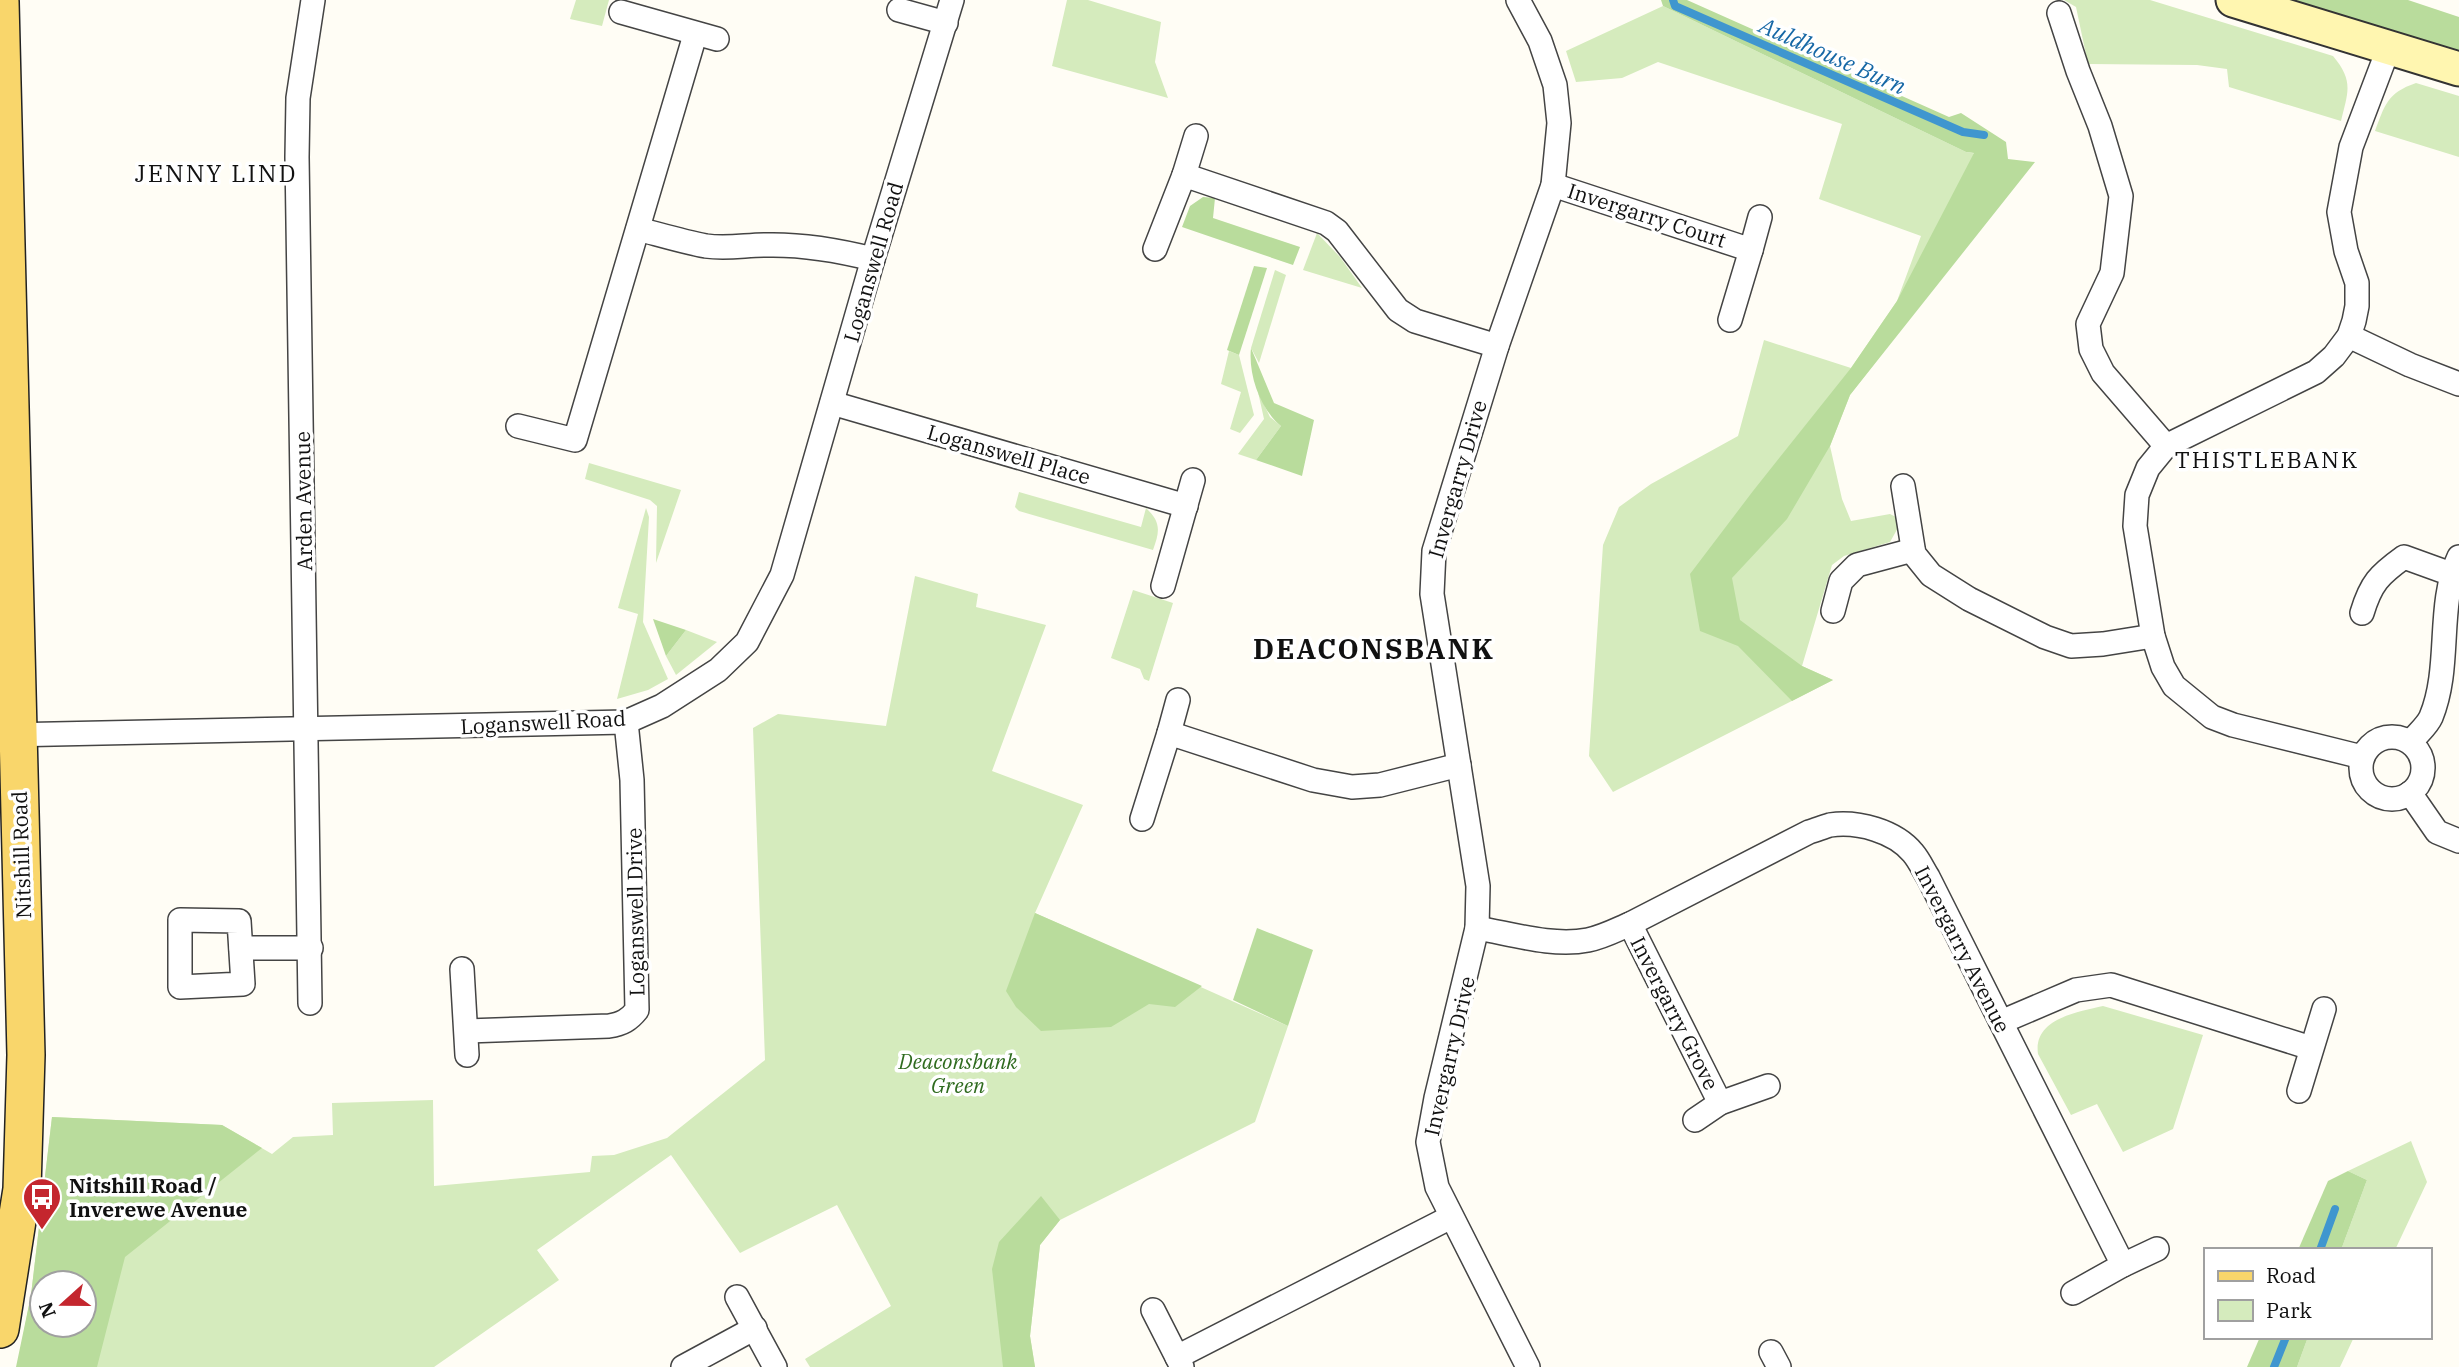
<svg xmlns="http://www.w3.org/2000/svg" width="2459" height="1367" font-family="'IBM Plex Serif',serif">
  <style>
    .green { fill: #d5ebbd; fill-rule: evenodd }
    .forest { fill: #b9dc9c; fill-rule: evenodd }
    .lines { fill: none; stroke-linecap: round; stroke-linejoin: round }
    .stream { stroke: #3f96cf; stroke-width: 8 }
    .minor-casing { stroke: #444; stroke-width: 26 }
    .secondary-casing { stroke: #333; stroke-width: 37 }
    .primary-casing { stroke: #222; stroke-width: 40 }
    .minor { stroke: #fff; stroke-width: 23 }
    .secondary { stroke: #fff6b0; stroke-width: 33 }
    .primary { stroke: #f9d66b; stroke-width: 37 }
    .labels { text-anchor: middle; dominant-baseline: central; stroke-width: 7; stroke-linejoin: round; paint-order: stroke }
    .street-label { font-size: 21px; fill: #111; stroke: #fff }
    .park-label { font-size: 21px; font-style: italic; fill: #2f6b1f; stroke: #fff }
    .poi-label { font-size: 21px; font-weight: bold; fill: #111; stroke: #fff; text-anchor: start }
    .water-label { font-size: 23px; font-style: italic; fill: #1768a6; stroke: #fff }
    .neighbourhood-label { font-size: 23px; letter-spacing: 2px; fill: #111; stroke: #fff }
    .quarter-label { font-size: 24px; letter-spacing: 2px; fill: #111; stroke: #fff }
    .district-label { font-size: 28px; font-weight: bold; letter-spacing: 2px; fill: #111; stroke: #fff }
  </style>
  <rect width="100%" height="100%" fill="#fffdf5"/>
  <!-- green -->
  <g class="green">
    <polygon points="576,0 609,0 602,26 570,19"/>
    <polygon points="1067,0 1088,0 1161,22 1155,62 1168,98 1052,66"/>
    <path d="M 2064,0 L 2150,0 L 2333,56 C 2354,81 2348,92 2341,121 L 2229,87 L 2227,69 L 2197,65 L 2088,64 L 2076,7 Z"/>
    <polygon points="1663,6 1966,152 2008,159 1983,224 1850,395 1830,446 1842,499 1851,521 1890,514 1896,517 1899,526 1890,542 1844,556 1832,565 1802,666 1833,680 1613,792 1589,756 1603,545 1619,507 1651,484 1738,436 1764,340 1851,368 1897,301 1921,236 1819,199 1842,124 1658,62 1622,78 1576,82 1566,51"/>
    <path d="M 2416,83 L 2459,96 L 2459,157 L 2375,131 C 2385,105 2387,93 2416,83 Z"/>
    <polygon points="1317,233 1340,257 1362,288 1303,270"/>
    <polygon points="1275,270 1286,275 1259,363 1251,348"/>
    <polygon points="1229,351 1239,355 1254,415 1240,433 1230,429 1241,392 1221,384"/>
    <polygon points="1258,392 1270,417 1281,426 1256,460 1238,454 1264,419"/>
    <polygon points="589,463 681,490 656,563 657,506 650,500 585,479"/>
    <path d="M 1019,492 L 1141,527 L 1146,508 C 1161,522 1160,531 1153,550 L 1019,511 L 1015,507 Z"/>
    <polygon points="646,508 649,517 643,622 668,679 648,690 617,699 638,614 618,608"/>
    <path d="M 915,576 L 978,594 L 976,607 L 1046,625 L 992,771 L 1083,805 L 1035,913 L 1288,1026 L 1255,1122 L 1060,1220 L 1040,1245 L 1030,1336 L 1035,1367 L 810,1367 L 805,1359 L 891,1306 L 837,1205 L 740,1253 L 671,1155 L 537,1250 L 559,1280 L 434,1367 L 17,1367 L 31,1295 L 52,1117 L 222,1125 L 272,1154 L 293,1137 L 333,1135 L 332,1103 L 433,1100 L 434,1186 L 590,1172 L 592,1156 L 614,1155 L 667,1138 L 765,1060 L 753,728 L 778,714 L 886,726 ZM 42,1283 L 84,1283 L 84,1325 L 42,1325 Z"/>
    <polygon points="1133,590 1173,603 1149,681 1144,679 1140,669 1111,658"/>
    <polygon points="686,630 717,642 676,675 666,656"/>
    <path d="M 2103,1006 L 2203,1035 L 2173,1129 L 2123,1152 L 2097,1104 L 2071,1115 L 2038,1054 C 2033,1019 2077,1012 2103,1006 Z"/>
    <polygon points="2411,1141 2427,1182 2395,1250 2341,1250 2367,1180 2348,1171"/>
    <polygon points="2308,1337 2354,1337 2340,1367 2297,1367"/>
  </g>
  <!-- forest -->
  <g class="forest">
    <polygon points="1661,0 1687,0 1949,117 1961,113 2006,142 2008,159 2035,162 1850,395 1830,446 1787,519 1732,578 1740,620 1802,666 1833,680 1792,701 1738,646 1700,631 1690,574 1753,491 1851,368 1897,301 1974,153 1966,152 1663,6"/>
    <polygon points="2284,0 2408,0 2459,17 2459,55"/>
    <polygon points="1203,197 1215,198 1213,218 1300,247 1293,265 1182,227 1190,206"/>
    <polygon points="1254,266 1267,268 1239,355 1227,350"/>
    <path d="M 1251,348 L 1274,403 L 1314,420 L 1302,476 L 1256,460 L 1281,426 C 1260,409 1248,374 1251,348 Z"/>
    <polygon points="653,619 686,630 666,656"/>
    <polygon points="1035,913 1202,986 1175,1007 1149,1004 1111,1027 1041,1031 1016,1007 1006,991"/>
    <polygon points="1257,928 1313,950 1288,1026 1233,1000"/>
    <path d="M 52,1117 L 222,1125 L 262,1148 L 125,1257 L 97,1367 L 16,1367 L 31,1295 ZM 42,1283 L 84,1283 L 84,1325 L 42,1325 Z"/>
    <polygon points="2348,1171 2367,1180 2341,1250 2298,1250 2328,1181"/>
    <polygon points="1041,1196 1060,1220 1040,1245 1030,1336 1035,1367 1003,1367 992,1269 999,1242"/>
    <polygon points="2260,1337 2308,1337 2297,1367 2247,1367"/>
  </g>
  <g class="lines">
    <!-- stream -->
    <g class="stream">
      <polyline points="1673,0 1675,6 1963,132 1984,135"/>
      <polyline points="2320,1250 2335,1209"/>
      <polyline points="2274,1367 2286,1337"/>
    </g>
    <defs>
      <g id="minor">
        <polyline points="1518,0 1540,41 1555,85 1559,123 1553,185 1497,346 1434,551 1432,594 1478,886 1477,928 1436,1098 1428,1142 1437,1187 1528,1367"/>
        <polyline points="899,10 946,23"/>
        <polyline points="621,12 717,39"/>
        <polyline points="2059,13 2078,71 2100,126 2121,196 2112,273 2088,324 2091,349 2103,373 2166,446"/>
        <polyline points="1184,175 1196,136"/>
        <polyline points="1553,185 1751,250 1730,320"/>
        <path d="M 638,229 C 661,235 684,242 706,246 C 727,249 746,245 766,245 C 803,244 837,250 873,259"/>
        <polyline points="1155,249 1184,175 1326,223 1337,231 1398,310 1415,321 1497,346"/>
        <polyline points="1751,250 1760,217"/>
        <polyline points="2349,336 2410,365 2459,384"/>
        <polyline points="832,403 1186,506"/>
        <polyline points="518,426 575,440 695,35"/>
        <polyline points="1903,486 1914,554 1931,575 1969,599 2045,637 2071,646 2103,644 2153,636"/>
        <polyline points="1163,586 1193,480"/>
        <polyline points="1833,611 1841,581 1857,565 1913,550"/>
        <path d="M 2362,613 C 2371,583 2379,575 2404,557 L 2451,574"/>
        <polyline points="1169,733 1178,700"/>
        <polyline points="7,735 626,722 662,706 718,670 747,642 782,575 873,259 952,0"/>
        <circle cx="2392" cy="768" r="31"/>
        <path d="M 2411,742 C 2417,734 2427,726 2431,717 C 2452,666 2436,606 2459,557"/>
        <polyline points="2362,757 2233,725 2212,717 2174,686 2163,667 2153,636 2135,526 2137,495 2148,468 2166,446 2316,372 2334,356 2349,336 2354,321 2357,306 2357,283 2346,251 2339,212 2351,147 2389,47"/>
        <polyline points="2410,793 2437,832 2459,841"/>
        <polyline points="1142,819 1169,733 1313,780 1352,787 1380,785 1459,765"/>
        <polygon points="180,920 239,921 243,984 180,987"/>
        <polyline points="1630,924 1720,1103"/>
        <path d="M 1477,928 C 1512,934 1553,947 1588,940 C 1603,937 1616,930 1630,924 L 1809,832 C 1816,830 1823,827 1830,825 C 1858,821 1895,831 1913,853 C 1919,860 1923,869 1928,877 L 2123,1265 L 2073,1293"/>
        <polyline points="241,948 311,948"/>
        <polyline points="462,969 467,1055"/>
        <polyline points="310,1003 297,157 298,98 313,0"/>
        <polyline points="2001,1022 2076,990 2111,985 2311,1048"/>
        <path d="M 467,1031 L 609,1026 C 622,1024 629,1020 637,1010 L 632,780 L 626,722"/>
        <polyline points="2299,1091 2324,1009"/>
        <polyline points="1695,1120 1720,1103 1768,1086"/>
        <polyline points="2123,1265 2157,1249"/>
        <polyline points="737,1297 775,1367"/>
        <polyline points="1153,1310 1182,1367"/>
        <polyline points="1771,1352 1779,1367"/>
        <polyline points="1177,1357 1451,1217"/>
        <polyline points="683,1367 755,1328"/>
      </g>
      <polyline id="secondary" points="2233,0 2459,69"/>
      <polyline id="primary" points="0,2 26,1055 22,1189 0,1329"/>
    </defs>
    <!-- minor casing -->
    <use href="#minor" class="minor-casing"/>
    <!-- secondary casing -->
    <use href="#secondary" class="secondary-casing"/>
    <!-- primary casing -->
    <use href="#primary" class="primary-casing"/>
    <!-- minor -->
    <use href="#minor" class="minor"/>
    <!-- secondary -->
    <use href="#secondary" class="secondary"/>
    <!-- primary -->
    <use href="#primary" class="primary"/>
  </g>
  <!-- icons -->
  <defs>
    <symbol id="bus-pin" viewBox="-11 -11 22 30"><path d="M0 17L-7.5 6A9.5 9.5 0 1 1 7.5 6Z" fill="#c4262e" stroke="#fff"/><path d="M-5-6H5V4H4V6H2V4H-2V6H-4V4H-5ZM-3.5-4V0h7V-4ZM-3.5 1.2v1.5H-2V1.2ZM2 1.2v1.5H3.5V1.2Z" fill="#fff"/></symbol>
  </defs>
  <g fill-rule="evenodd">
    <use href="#bus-pin" x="20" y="1175" width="44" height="60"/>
  </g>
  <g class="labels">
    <!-- street labels -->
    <g class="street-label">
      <text transform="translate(1647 215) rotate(18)">Invergarry Court</text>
      <text transform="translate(873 262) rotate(-74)">Loganswell Road</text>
      <text transform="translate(1009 454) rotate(16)">Loganswell Place</text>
      <text transform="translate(1457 479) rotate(-74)">Invergarry Drive</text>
      <text transform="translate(303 501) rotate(-91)">Arden Avenue</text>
      <text transform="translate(543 722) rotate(-3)">Loganswell Road</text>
      <text transform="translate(21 855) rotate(-92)">Nitshill Road</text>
      <text transform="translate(635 912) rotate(-91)">Loganswell Drive</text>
      <text transform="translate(1963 949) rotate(63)">Invergarry Avenue</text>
      <text transform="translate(1675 1013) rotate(63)">Invergarry Grove</text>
      <text transform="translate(1449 1056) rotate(-77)">Invergarry Drive</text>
    </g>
    <!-- park labels -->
    <g class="park-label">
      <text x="958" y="1061">Deaconsbank<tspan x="958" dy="24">Green</tspan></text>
    </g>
    <!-- poi labels -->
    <g class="poi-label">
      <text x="69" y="1185">Nitshill Road /<tspan x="69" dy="24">Inverewe Avenue</tspan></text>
    </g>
    <!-- water labels -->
    <g class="water-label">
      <text transform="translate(1833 55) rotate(24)">Auldhouse Burn</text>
    </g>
    <!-- neighbourhood labels -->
    <g class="neighbourhood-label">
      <text x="2267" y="459">THISTLEBANK</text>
    </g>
    <!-- quarter labels -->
    <g class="quarter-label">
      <text x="216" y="173">JENNY LIND</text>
    </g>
    <!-- district labels -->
    <g class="district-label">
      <text x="1374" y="648">DEACONSBANK</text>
    </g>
  </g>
  <!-- legend -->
  <rect x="2204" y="1248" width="228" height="91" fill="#ffffff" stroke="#a0a0a0" stroke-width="2"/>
  <rect x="2218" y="1271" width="35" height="10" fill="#f9d66b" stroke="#a0a0a0" stroke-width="2"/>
  <text x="2266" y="1283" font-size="21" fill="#111111">Road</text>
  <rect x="2218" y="1300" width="35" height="21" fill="#d5ebbd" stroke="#a0a0a0" stroke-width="2"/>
  <text x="2266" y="1318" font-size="21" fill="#111111">Park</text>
  <!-- north arrow -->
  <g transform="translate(63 1304) rotate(249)"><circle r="33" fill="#ffffff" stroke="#a0a0a0" stroke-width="2"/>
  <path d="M0-5L12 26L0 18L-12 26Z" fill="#c4262e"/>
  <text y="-10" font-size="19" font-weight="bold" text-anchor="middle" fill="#111111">N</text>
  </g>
</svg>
